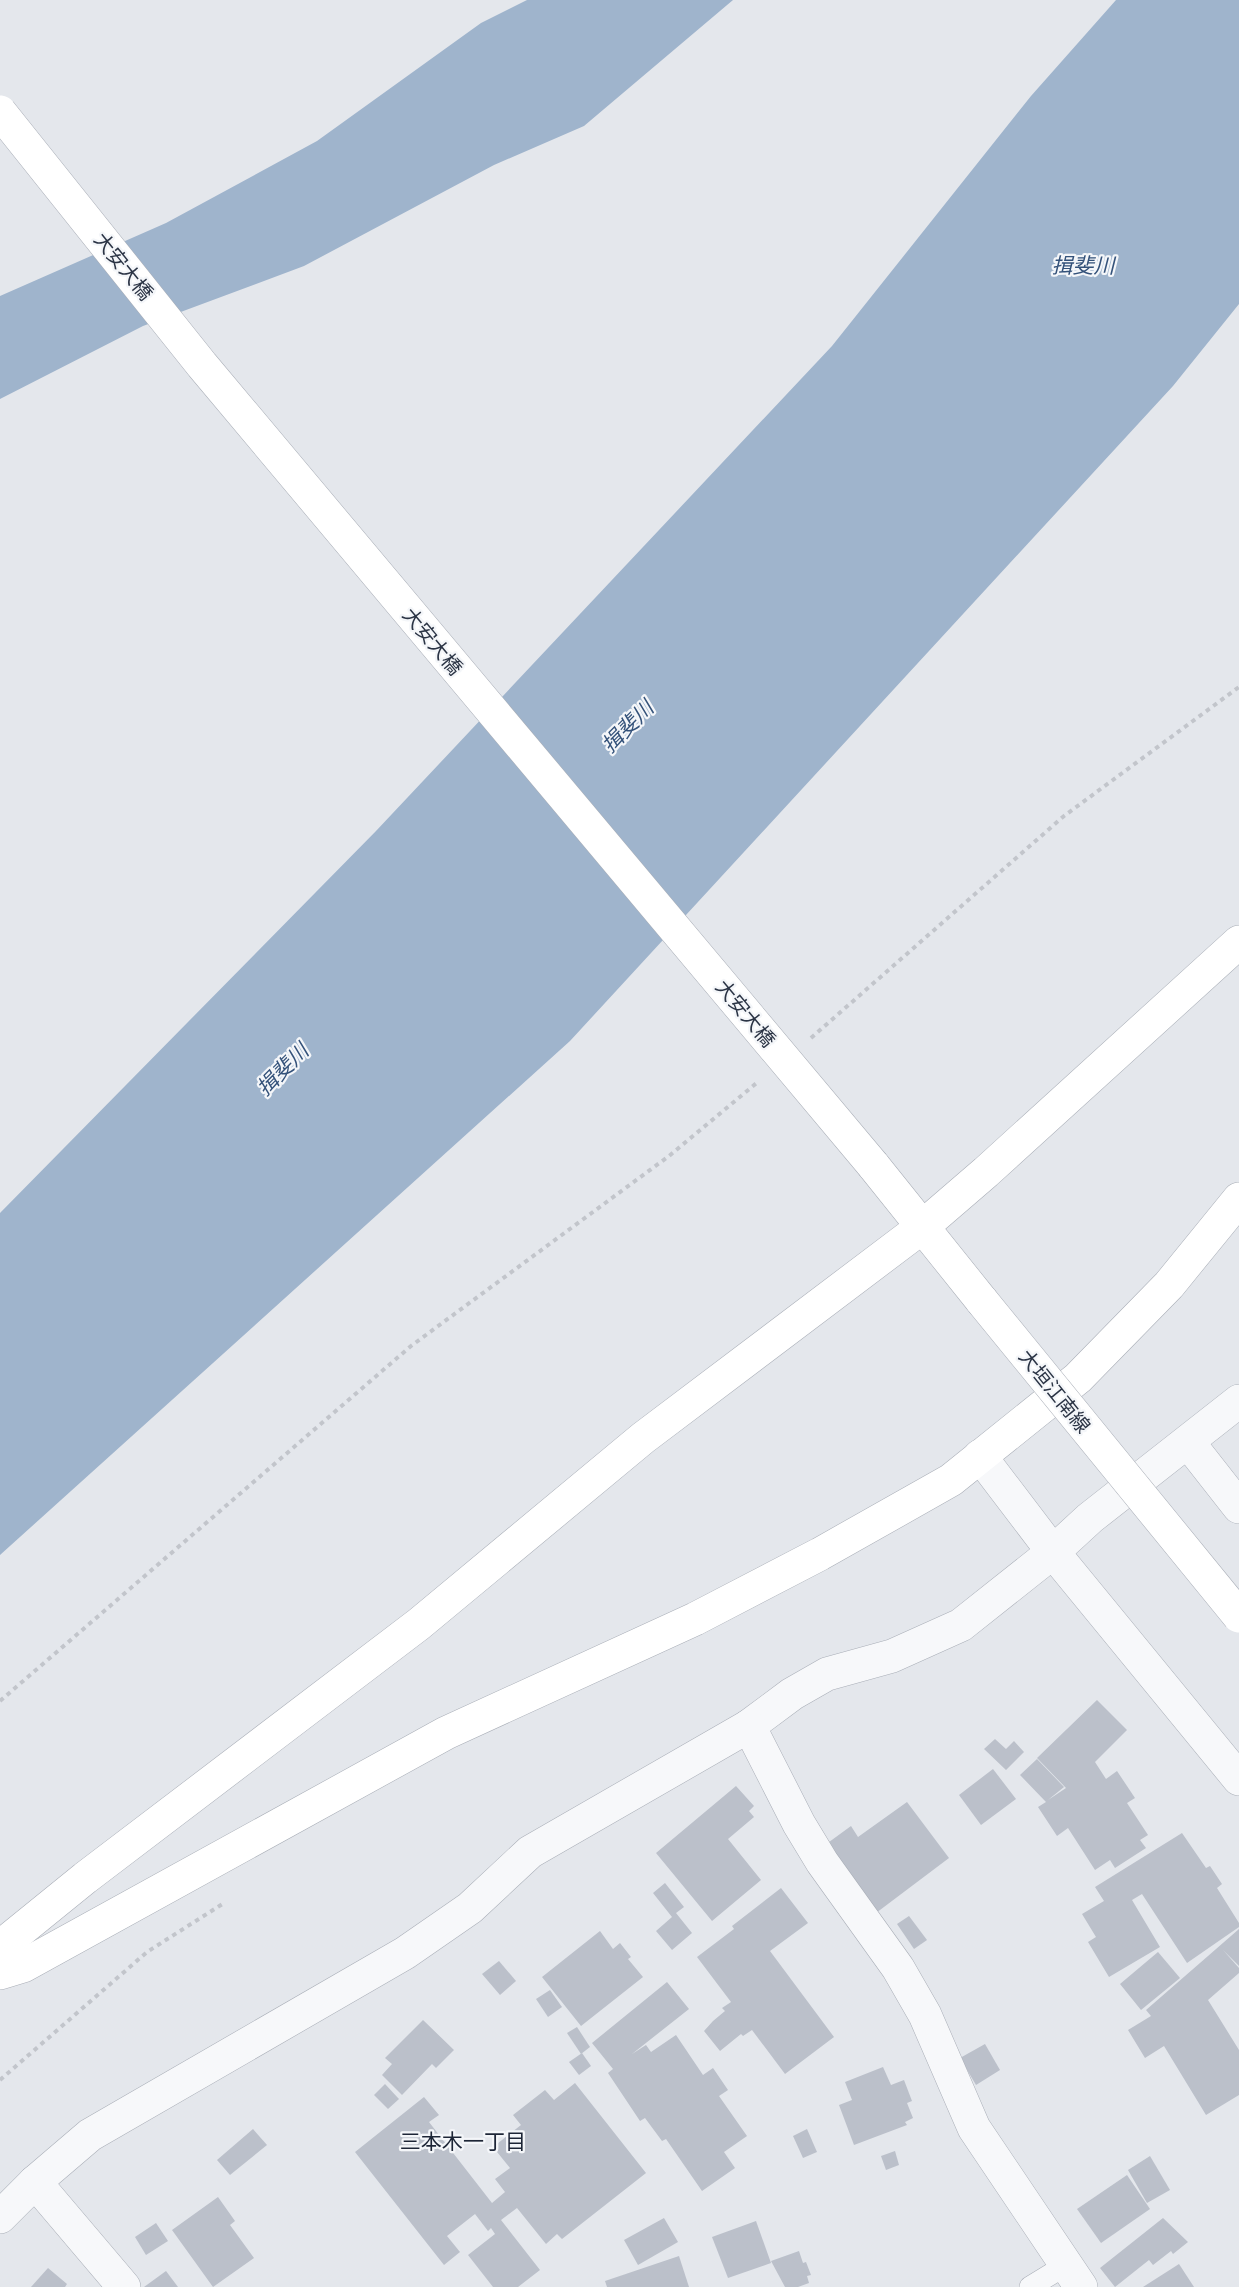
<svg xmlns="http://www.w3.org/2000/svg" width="1239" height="2287" font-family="Quicksand,'Noto Sans JP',sans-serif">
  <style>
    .water { fill: #9fb4cc }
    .building { fill: #bbc0ca }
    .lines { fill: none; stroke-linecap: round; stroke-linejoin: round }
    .lane-casing { stroke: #a9aeb7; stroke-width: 22 }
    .street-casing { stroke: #a9aeb7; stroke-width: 34 }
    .secondary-casing { stroke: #a9aeb7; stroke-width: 34 }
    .path { stroke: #c2c5cb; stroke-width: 4; stroke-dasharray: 4.5 4.5; stroke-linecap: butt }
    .lane { stroke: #f7f8fa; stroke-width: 21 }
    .street { stroke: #f7f8fa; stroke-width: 33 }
    .secondary { stroke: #fff; stroke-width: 33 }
    .secondary-bridge-casing { stroke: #a9aeb7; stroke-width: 34; stroke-linecap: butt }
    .secondary-bridge { stroke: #fff; stroke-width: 33 }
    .labels { text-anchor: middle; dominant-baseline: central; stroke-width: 4.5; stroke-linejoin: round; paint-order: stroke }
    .street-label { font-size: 20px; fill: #2b3445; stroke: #f4f6f9 }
    .water-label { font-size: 21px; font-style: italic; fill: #34527a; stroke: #f4f6f9 }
    .neighbourhood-label { font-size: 21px; fill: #1d2536; stroke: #f4f6f9 }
  </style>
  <rect width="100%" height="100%" fill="#e4e7ec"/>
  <!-- water -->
  <g class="water">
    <polygon points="527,0 733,0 584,126 494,165 304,266 143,326 0,399 0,296 166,223 317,141 481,23"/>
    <polygon points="1116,0 1239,0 1239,304 1173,386 570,1041 0,1555 0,1213 376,831 832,346 1031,96"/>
  </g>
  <!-- building -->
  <g class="building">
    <polygon points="1097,1700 1127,1730 1095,1762 1106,1779 1117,1771 1135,1798 1127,1803 1148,1835 1140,1840 1146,1848 1115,1868 1110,1860 1095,1870 1068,1828 1057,1836 1038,1807 1046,1802 1020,1775 1037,1759 1064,1787 1048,1800 1066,1788 1037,1758"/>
    <polygon points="995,1739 1006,1749 1014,1741 1024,1752 1006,1770 984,1749"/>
    <polygon points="993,1769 1016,1799 981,1825 959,1795"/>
    <polygon points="736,1786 754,1806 749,1811 754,1817 728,1839 761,1880 712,1921 656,1853"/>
    <polygon points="907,1802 949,1858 876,1913 825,1845 851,1826 858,1837"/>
    <polygon points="1182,1833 1206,1868 1210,1866 1222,1884 1217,1888 1239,1923 1239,1927 1187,1963 1142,1894 1132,1900 1160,1947 1109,1977 1088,1942 1096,1937 1082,1914 1104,1901 1095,1887"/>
    <polygon points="665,1883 684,1907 676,1913 692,1933 672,1950 656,1931 672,1917 653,1893"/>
    <polygon points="781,1888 808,1923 770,1951 834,2037 785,2074 752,2030 743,2036 741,2034 720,2051 704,2031 713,2021 725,2011 722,2008 731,2002 697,1957 734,1929 732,1926"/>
    <polygon points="909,1916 927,1940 914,1949 897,1924"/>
    <polygon points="1239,1929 1239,1966 1223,1950 1239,1968 1239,1973 1208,2000 1239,2050 1239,2095 1206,2115 1164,2046 1145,2058 1128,2030 1151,2016 1146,2010"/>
    <polygon points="600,1931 613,1949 620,1943 631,1957 628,1959 643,1977 581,2026 542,1977"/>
    <polygon points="1158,1952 1180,1978 1141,2010 1120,1984"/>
    <polygon points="499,1961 516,1981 500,1995 482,1974"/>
    <polygon points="667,1982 689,2009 632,2054 646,2045 651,2052 676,2035 703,2075 713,2068 728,2090 719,2096 747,2136 724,2152 735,2168 702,2191 666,2139 662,2141 645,2118 640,2121 608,2073 613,2069 592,2043"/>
    <polygon points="550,1990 562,2007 548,2017 536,1999"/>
    <polygon points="423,2020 454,2050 436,2068 432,2064 402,2095 382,2075 392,2064 385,2058"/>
    <polygon points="577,2027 590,2047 581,2054 567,2033"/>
    <polygon points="985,2044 1000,2070 976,2085 960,2058"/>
    <polygon points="582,2053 591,2066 579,2075 569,2062"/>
    <polygon points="883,2067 891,2085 904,2080 912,2101 907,2103 913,2118 905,2122 907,2125 854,2145 839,2105 852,2100 845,2082"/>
    <polygon points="575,2083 646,2173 562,2239 557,2234 546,2244 517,2208 501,2220 540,2270 518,2287 493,2287 468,2255 495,2234 491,2228 488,2231 475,2214 447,2236 460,2252 444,2265 355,2152 424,2097 439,2115 429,2122 492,2203 505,2192 495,2179 510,2168 493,2147 521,2125 513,2115 545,2090 554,2100"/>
    <polygon points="385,2084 399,2099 388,2109 374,2095"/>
    <polygon points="253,2129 267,2145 230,2175 217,2160"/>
    <polygon points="807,2129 817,2152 803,2158 793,2136"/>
    <polygon points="895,2151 899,2165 886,2170 881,2156"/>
    <polygon points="1150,2156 1170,2190 1147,2203 1128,2170"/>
    <polygon points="1127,2175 1150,2209 1101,2243 1077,2209"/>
    <polygon points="218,2197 235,2221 230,2225 254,2258 213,2287 172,2230"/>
    <polygon points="664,2218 678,2242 638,2265 624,2240"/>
    <polygon points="1163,2218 1188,2242 1173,2254 1171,2251 1153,2265 1149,2260 1115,2287 1100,2268"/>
    <polygon points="756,2221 771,2263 728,2278 712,2237"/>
    <polygon points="156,2223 168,2241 146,2255 135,2237"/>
    <polygon points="799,2251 803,2263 806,2262 811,2275 807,2276 809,2283 798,2287 785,2287 771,2261"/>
    <polygon points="679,2256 689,2287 607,2287 605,2281"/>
    <polygon points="1179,2264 1194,2287 1143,2287"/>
    <polygon points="48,2268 67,2284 65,2287 31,2287"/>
    <polygon points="166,2271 178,2287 144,2287"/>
  </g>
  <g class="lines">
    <defs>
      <polyline id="lane" points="1030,2287 1066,2265"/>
      <g id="street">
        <polyline points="1239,1401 1090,1518 1053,1552 1239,1779"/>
        <polyline points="1188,1442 1239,1507"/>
        <polyline points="980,1456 1053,1552 961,1625 892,1656 827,1674 792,1694 749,1726 799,1824 822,1862 898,1968 925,2015 974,2128 1081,2287"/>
        <polyline points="35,2182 124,2287"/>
        <polyline points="0,2217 35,2182 90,2135 405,1953 470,1908 530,1852 749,1726"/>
      </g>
      <g id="secondary">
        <polyline points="873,1165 982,1301"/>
        <polyline points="0,1947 85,1878 419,1624 643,1438 921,1228 986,1172 1239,942"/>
        <polyline points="0,1973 23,1966 446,1733 695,1619 820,1554 951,1480 1078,1378 1169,1285 1239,1199"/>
      </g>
    </defs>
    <!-- lane casing -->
    <use href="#lane" class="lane-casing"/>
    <!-- street casing -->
    <use href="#street" class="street-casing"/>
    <!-- secondary casing -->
    <use href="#secondary" class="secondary-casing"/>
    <!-- path -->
    <g class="path">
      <polyline points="811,1038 1064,816 1239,687"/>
      <polyline points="0,1701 411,1346 669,1156 759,1081"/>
      <polyline points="0,2080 147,1952 224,1903"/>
    </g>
    <!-- lane -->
    <use href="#lane" class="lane"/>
    <!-- street -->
    <use href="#street" class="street"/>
    <!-- secondary -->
    <use href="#secondary" class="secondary"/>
    <defs>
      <g id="secondary-bridge">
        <polyline points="0,112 202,365 873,1165"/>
        <polyline points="982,1301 1239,1616"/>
      </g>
    </defs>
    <!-- secondary-bridge casing -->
    <use href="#secondary-bridge" class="secondary-bridge-casing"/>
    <!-- secondary-bridge -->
    <use href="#secondary-bridge" class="secondary-bridge"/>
  </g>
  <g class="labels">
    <!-- street labels -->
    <g class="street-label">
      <text transform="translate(124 266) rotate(51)">大安大橋</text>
      <text transform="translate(433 641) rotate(50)">大安大橋</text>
      <text transform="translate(746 1013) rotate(50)">大安大橋</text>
      <text transform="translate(1055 1391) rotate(51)">大垣江南線</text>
    </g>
    <!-- water labels -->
    <g class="water-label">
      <text x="1083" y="265">揖斐川</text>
      <text transform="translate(627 726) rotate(-45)">揖斐川</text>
      <text transform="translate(282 1069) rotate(-45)">揖斐川</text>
    </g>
    <!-- neighbourhood labels -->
    <g class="neighbourhood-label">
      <text x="463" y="2141">三本木一丁目</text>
    </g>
  </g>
</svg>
